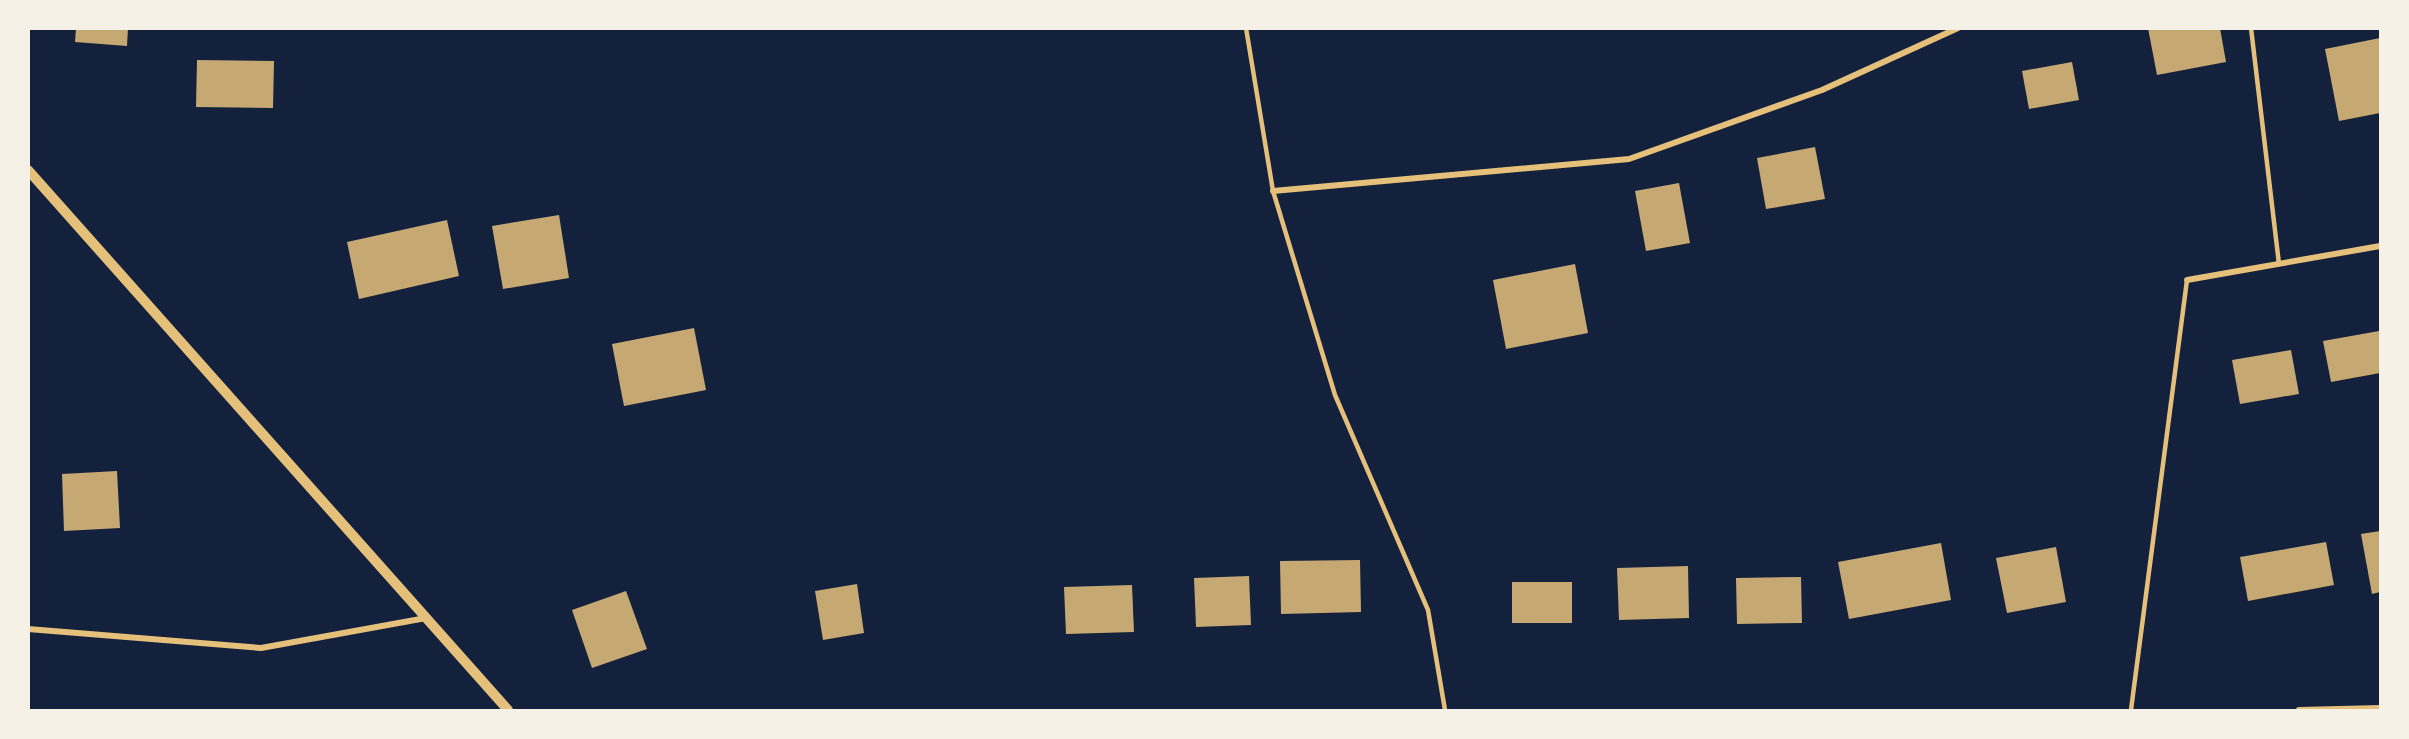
<svg xmlns="http://www.w3.org/2000/svg" width="2409" height="739" font-family="Roboto,sans-serif">
  <style>
    .building { fill: #c6a872 }
    .lines { fill: none; stroke-linecap: round; stroke-linejoin: round }
    .service { stroke: #e5c07b; stroke-width: 4.5 }
    .minor { stroke: #e5c07b; stroke-width: 6 }
    .tertiary { stroke: #e5c07b; stroke-width: 10 }
  </style>
  <rect width="100%" height="100%" fill="#14213d"/>
  <!-- building -->
  <g class="building">
    <polygon points="76,28 128,28 127,46 75,42"/>
    <polygon points="2148,28 2220,28 2226,62 2157,75"/>
    <polygon points="2380,38 2380,113 2339,121 2325,49"/>
    <polygon points="197,60 274,61 273,108 196,107"/>
    <polygon points="2072,62 2079,100 2029,109 2022,71"/>
    <polygon points="1815,147 1825,199 1766,209 1757,158"/>
    <polygon points="1679,183 1690,243 1646,251 1635,191"/>
    <polygon points="559,215 569,278 503,289 492,226"/>
    <polygon points="447,220 459,276 359,299 347,242"/>
    <polygon points="1575,264 1588,333 1506,349 1493,280"/>
    <polygon points="694,328 706,390 624,406 612,344"/>
    <polygon points="2379,331 2380,373 2331,382 2323,341"/>
    <polygon points="2291,350 2299,394 2240,404 2232,360"/>
    <polygon points="117,471 120,528 64,531 62,474"/>
    <polygon points="2380,531 2380,592 2372,594 2361,534"/>
    <polygon points="2326,542 2334,585 2248,601 2240,557"/>
    <polygon points="1941,543 1951,600 1849,619 1838,562"/>
    <polygon points="2056,547 2066,602 2007,613 1996,558"/>
    <polygon points="1360,560 1361,612 1281,614 1280,561"/>
    <polygon points="1688,566 1689,618 1619,620 1617,568"/>
    <polygon points="1249,576 1251,625 1196,627 1194,578"/>
    <polygon points="1801,577 1802,623 1737,624 1736,578"/>
    <rect x="1512" y="582" width="60" height="41"/>
    <polygon points="857,584 864,633 823,640 815,591"/>
    <polygon points="1132,585 1134,632 1066,634 1064,587"/>
    <polygon points="626,591 647,649 592,668 572,610"/>
  </g>
  <g class="lines">
    <!-- service -->
    <g class="service">
      <polyline points="1246,28 1273,191 1335,395 1428,610 1445,710"/>
      <polyline points="2251,28 2279,264"/>
      <polyline points="2131,710 2187,280"/>
    </g>
    <!-- minor -->
    <g class="minor">
      <polyline points="1273,191 1629,159 1822,90 1958,28"/>
      <polyline points="2187,280 2380,246"/>
      <polyline points="28,629 261,648 426,618"/>
      <polyline points="2299,710 2380,708"/>
    </g>
    <!-- tertiary -->
    <polyline class="tertiary" points="28,170 508,710"/>
  </g>
  <!-- border -->
  <rect width="2409" height="739" fill="none" stroke="#f6f1e7" stroke-width="60"/>
</svg>
